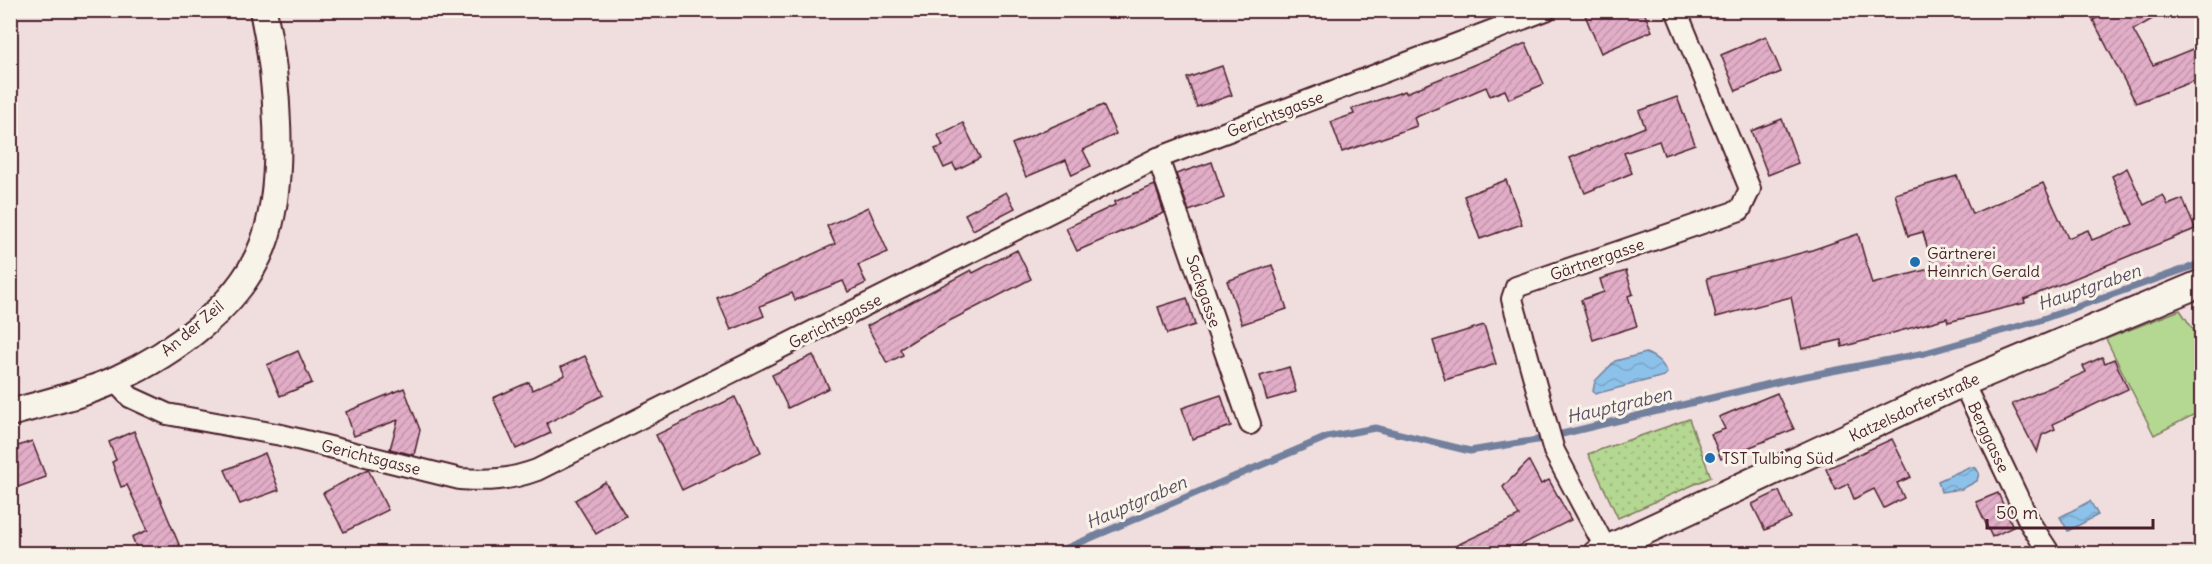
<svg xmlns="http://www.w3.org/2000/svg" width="2212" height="564" font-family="Delius,sans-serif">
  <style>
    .green { fill: #b4d791; stroke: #7f7b5e; stroke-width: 1.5 }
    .park { fill: url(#park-dots); stroke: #7f7b5e; stroke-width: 1.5 }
    .water { fill: url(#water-waves); stroke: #72809d; stroke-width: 1.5 }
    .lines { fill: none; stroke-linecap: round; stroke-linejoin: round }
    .stream { stroke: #72809d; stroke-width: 7 }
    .building { fill: url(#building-hatch); stroke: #4a1f2b; stroke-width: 1.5 }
    .minor-casing { stroke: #4a1f2b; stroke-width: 24 }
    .tertiary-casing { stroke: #4a1f2b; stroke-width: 30 }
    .minor { stroke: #f7f3e8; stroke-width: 20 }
    .tertiary { stroke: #f7f3e8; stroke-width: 26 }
    .poi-dot { fill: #1f6fb2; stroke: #f7f3e8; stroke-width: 2 }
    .labels { text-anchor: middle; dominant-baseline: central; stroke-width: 6; stroke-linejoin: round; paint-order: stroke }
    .street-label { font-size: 16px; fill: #4a1f2b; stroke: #f7f3e8 }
    .poi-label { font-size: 16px; fill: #4a1f2b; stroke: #f7f3e8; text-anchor: start }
    .water-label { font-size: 18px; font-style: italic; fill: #5e5064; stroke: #f7f3e8 }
  </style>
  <defs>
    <pattern id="park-dots" width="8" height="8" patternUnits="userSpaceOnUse" patternTransform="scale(1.5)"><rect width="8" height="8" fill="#b4d791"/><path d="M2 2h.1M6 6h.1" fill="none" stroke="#9cb87d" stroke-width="1.8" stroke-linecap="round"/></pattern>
    <pattern id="water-waves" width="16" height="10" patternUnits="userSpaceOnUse" patternTransform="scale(1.5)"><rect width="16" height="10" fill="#8cc1e9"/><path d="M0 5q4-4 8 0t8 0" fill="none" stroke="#7aa5c8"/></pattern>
    <pattern id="building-hatch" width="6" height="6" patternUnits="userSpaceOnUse" patternTransform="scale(1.5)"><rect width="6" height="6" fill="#e1adc7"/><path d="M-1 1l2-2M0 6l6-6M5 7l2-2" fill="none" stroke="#c394ab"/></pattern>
  </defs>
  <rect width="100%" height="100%" fill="#f0dede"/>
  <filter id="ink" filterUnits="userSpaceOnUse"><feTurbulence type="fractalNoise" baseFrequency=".0167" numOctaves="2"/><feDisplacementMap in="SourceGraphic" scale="12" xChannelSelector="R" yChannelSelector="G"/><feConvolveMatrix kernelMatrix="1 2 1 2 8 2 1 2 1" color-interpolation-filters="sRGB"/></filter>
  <g filter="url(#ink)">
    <!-- green -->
    <polygon class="green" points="2180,310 2201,341 2201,411 2154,435 2106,339"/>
    <!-- park -->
    <polygon class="park" points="1689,419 1711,477 1618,518 1588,454"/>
    <!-- water -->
    <g class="water">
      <path d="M 1646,353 C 1657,358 1662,362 1667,373 L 1664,376 L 1595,394 L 1593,391 L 1595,381 L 1615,361 Z"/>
      <polygon points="1969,467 1976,468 1979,473 1977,481 1962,489 1941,492 1938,481"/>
      <polygon points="2090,501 2098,515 2068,531 2060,517"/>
    </g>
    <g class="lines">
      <!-- stream -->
      <polyline class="stream" points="1053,554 1327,437 1375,428 1470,451 1537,440 1786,380 1925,353 2037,321 2202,263"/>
    </g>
    <!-- building -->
    <g class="building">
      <polygon points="1595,10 1643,10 1652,31 1601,53 1585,15"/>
      <polygon points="2110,10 2168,10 2133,30 2153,65 2202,45 2202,78 2136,103 2093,20"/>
      <polygon points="1766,36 1781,72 1736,91 1721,55"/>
      <polygon points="1526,43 1544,84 1509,99 1505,90 1490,96 1486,87 1414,118 1417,126 1342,152 1331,122 1354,114 1352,109 1405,91 1406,93"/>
      <polygon points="1222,66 1232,95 1197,107 1187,78"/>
      <polygon points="1677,97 1695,144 1664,155 1659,141 1624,153 1632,173 1585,193 1570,158 1645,127 1639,111"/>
      <polygon points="1103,105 1116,134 1083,150 1091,166 1072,175 1066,160 1026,177 1012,144"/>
      <polygon points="1782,119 1798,163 1768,175 1751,131"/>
      <polygon points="963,123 980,158 956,170 953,164 944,168 935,149 943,146 938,135"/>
      <polygon points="1212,162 1224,198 1189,211 1176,174"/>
      <polygon points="2127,168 2144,205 2163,195 2168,205 2183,199 2195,229 2024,299 2025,303 1948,322 1947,318 1842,347 1841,340 1802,349 1791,297 1716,317 1707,278 1812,250 1858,234 1872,284 1933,268 1923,232 1908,236 1895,194 1957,176 1972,214 2043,183 2068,238 2088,230 2092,240 2133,224 2112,176"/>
      <polygon points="1506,180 1522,224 1480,239 1464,196"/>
      <polygon points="1155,185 1164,213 1077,251 1066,228 1115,205 1114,202"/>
      <polygon points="1006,192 1015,208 973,230 965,214"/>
      <polygon points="868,207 888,252 858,265 866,283 848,292 843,281 795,300 792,293 760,306 764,316 731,330 717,298 835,244 827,226"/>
      <polygon points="1017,250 1031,279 922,335 900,349 903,355 887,363 867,326 971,270 973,273"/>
      <polygon points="1272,265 1287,309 1242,324 1227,281"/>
      <polygon points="1626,271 1633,294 1628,296 1637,326 1593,340 1581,300 1604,292 1600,279"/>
      <polygon points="1187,298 1195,325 1167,334 1158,307"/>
      <polygon points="1484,325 1496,364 1445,380 1433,341"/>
      <polygon points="298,351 312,383 280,396 267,365"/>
      <polygon points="813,355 829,388 788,408 772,375"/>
      <polygon points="585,356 604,395 547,423 551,433 516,449 493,398 529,382 532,390 565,375 561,367"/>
      <polygon points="2102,357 2105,363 2114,359 2128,389 2053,424 2055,429 2042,435 2037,453 2012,404 2086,372 2083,366"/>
      <polygon points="1289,367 1296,392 1267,400 1260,376"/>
      <polygon points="404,388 420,430 414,455 390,449 398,420 354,436 346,412"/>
      <polygon points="1777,393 1794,429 1721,459 1711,434 1725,429 1719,417"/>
      <polygon points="1221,395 1231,426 1192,439 1182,408"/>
      <polygon points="735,397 761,452 682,490 656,435"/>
      <polygon points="134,431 158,494 183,554 139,554 132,537 148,530 127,485 121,487 112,462 116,460 109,442"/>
      <polygon points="1892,439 1911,477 1897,483 1904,498 1884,508 1874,489 1854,499 1848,484 1836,490 1826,469"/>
      <polygon points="32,441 46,477 10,490 10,449"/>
      <polygon points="265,453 279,490 240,504 225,470"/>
      <polygon points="1529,461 1541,484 1549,480 1571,520 1503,554 1438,554 1519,516 1503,487"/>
      <polygon points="368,469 388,510 344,532 323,493"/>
      <polygon points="605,482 626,516 596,534 575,500"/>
      <polygon points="1779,491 1791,518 1765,530 1752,504"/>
      <polygon points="1998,493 2013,527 1992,537 1976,502"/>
    </g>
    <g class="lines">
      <defs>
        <g id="minor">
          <polyline points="1158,158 1250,424"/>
          <path d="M 114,380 L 130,397 L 167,414 L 281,435 L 460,479 C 488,481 510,480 537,470 L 1158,158 L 1546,10"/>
          <polyline points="1963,383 2030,523 2050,554"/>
          <polyline points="1606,549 1554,451 1512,299 1516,287 1740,210 1750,189 1676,10"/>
        </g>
        <g id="tertiary">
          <path d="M 10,413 C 44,403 82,395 115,380 C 172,354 240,306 263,245 C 287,182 277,75 263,10"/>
          <polyline points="1596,554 1963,383 2202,283"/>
        </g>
      </defs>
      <!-- minor casing -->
      <use href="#minor" class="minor-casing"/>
      <!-- tertiary casing -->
      <use href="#tertiary" class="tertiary-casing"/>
      <!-- minor -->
      <use href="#minor" class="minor"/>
      <!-- tertiary -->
      <use href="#tertiary" class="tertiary"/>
    </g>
  </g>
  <!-- markers -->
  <g class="poi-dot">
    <circle cx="1915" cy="262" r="6"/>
    <circle cx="1710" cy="458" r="6"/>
  </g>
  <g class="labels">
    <!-- street labels -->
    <g class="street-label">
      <text transform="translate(1275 114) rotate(-21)">Gerichtsgasse</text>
      <text transform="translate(1597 259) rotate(-19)">Gärtnergasse</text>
      <text transform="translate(1204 291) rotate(71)">Sackgasse</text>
      <text transform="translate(835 321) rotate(-27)">Gerichtsgasse</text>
      <text transform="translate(192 328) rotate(-40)">An der Zeil</text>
      <text transform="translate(1914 407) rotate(-25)">Katzelsdorferstraße</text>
      <text transform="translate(1989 437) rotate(65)">Berggasse</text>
      <text transform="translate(371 457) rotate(14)">Gerichtsgasse</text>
    </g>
    <!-- poi labels -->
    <g class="poi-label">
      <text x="1927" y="253">Gärtnerei<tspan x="1927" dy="18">Heinrich Gerald</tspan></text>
      <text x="1722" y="458">TST Tulbing Süd</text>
    </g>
    <!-- water labels -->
    <g class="water-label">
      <text transform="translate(2089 287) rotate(-19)">Hauptgraben</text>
      <text transform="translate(1619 405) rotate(-13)">Hauptgraben</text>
      <text transform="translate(1136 502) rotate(-23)">Hauptgraben</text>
    </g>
  </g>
  <!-- margin -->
  <rect width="2212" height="564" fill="none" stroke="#f7f3e8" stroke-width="36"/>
  <rect x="18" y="18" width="2176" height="528" fill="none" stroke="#4a1f2b" stroke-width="2" filter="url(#ink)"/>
  <!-- scale -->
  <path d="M1987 519v9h166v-9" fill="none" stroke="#4a1f2b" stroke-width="3"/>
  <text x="1996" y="519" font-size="18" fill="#4a1f2b" stroke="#f7f3e8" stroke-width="4.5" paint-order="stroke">50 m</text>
</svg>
